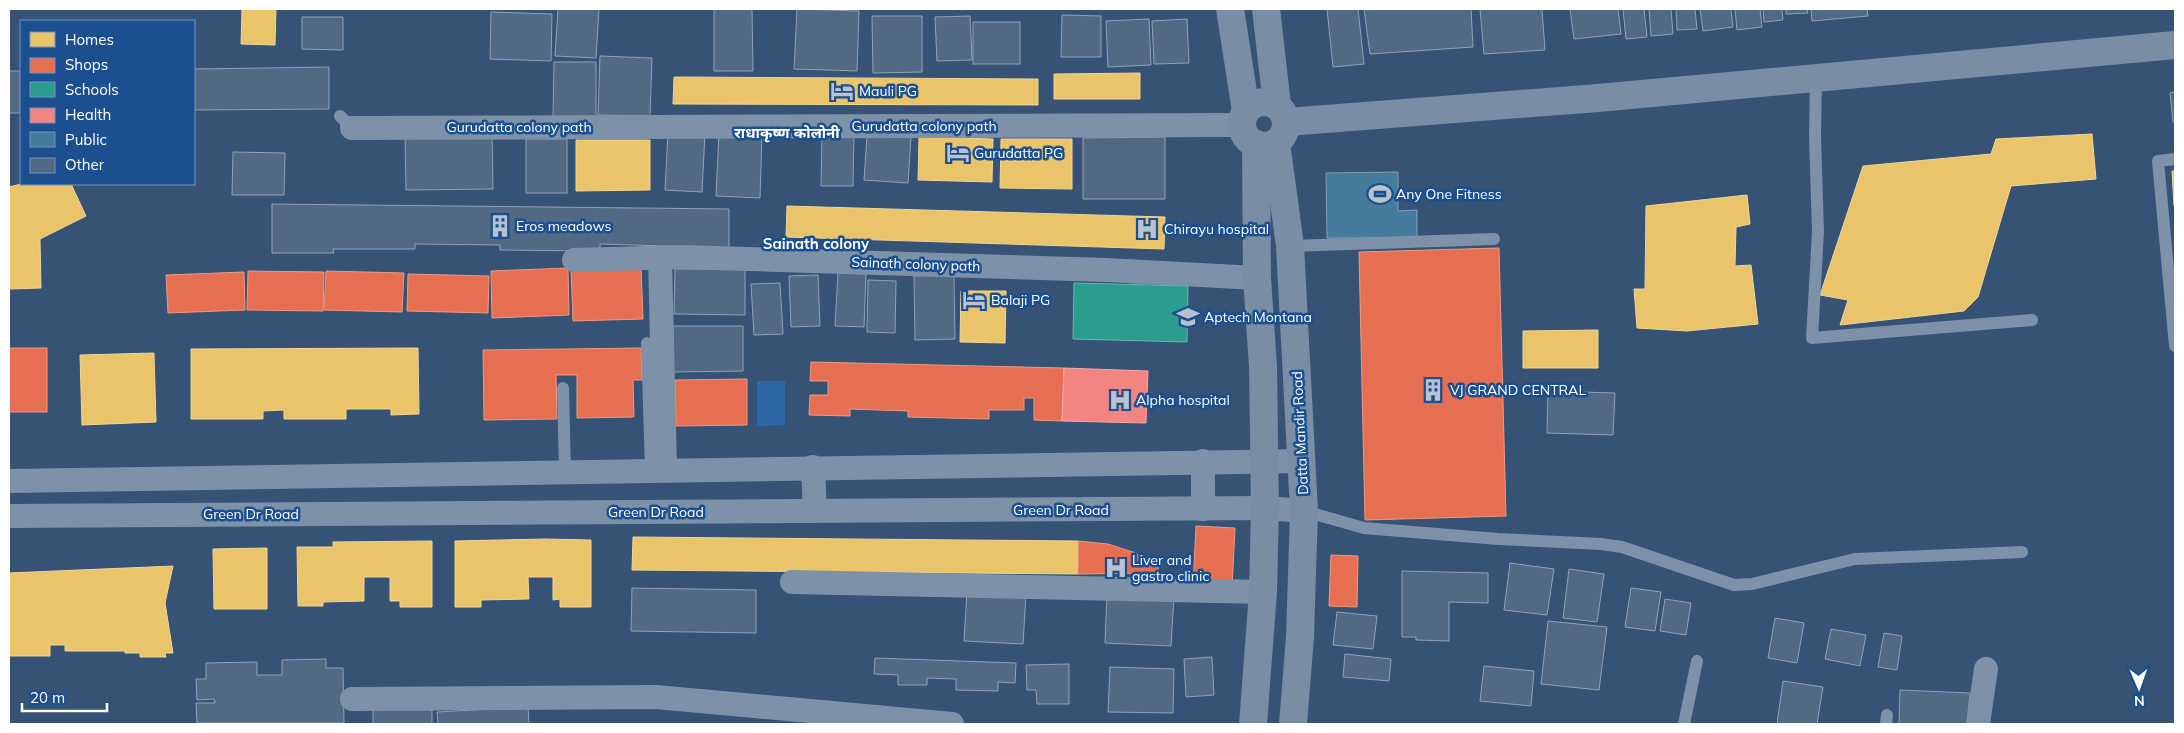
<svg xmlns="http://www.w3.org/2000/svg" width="2184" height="733" font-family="Mulish,'Noto Sans Devanagari',sans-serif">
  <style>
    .park { fill: #2f66a5 }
    .homes { fill: #e9c46a; stroke: #f0d697 }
    .shops { fill: #e76f51; stroke: #ee9a85 }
    .schools { fill: #2a9d8f; stroke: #6abab1 }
    .health { fill: #f28482; stroke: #f6a9a8 }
    .public { fill: #457b9d; stroke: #7da3ba }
    .building { fill: #526984; stroke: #92a2b6 }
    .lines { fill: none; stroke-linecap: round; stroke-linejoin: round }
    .lane { stroke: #7d92a8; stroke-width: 12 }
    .street { stroke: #7d92a8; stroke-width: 24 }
    .secondary { stroke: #798da4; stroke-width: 28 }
    .labels { text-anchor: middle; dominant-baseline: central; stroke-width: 5; stroke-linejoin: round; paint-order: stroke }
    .poi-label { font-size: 14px; fill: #fff; stroke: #1b4f8f; text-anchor: start }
    .street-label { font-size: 14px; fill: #fff; stroke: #1b4f8f }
    .neighbourhood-label { font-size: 15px; font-weight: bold; fill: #fff; stroke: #1b4f8f }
  </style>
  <rect width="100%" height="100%" fill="#365274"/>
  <!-- park -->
  <polygon class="park" points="757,381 785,381 785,425 757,426"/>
  <!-- homes -->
  <g class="homes">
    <polygon points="242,9 276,9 275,45 241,44"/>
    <polygon points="1140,73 1140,99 1054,99 1054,74"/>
    <polygon points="674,77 1038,79 1038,105 673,104"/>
    <polygon points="2092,134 2096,179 2011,186 1978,297 1964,311 1840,325 1848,300 1820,295 1863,166 1991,154 1996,139"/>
    <polygon points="919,137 993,139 992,182 918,180"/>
    <polygon points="1001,139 1072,139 1072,189 1000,188"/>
    <polygon points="576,140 650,140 650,190 576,191"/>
    <polygon points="2172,171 2175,171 2175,206 2174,206"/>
    <polygon points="21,184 71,184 86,216 40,239 41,288 9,289 9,187"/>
    <polygon points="1747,195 1750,224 1736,227 1735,266 1751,265 1758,324 1687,331 1637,328 1634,289 1645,289 1646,206"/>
    <polygon points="787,206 1165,217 1164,249 786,237"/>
    <polygon points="961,291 1006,291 1005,343 960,342"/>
    <polygon points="1598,330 1598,368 1523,368 1523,331"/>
    <polygon points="418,348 419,414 391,415 391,409 346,409 346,419 284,419 284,410 263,411 263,419 191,419 191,349"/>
    <polygon points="154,353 156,422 82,425 80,355"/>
    <polygon points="633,537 1078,541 1078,574 632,570"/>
    <polygon points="545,539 591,540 591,607 560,607 560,599 553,600 553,577 528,577 529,599 481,600 481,607 455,607 455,541"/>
    <polygon points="432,541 432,607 400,607 400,601 390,601 390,577 364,577 364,601 323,602 323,606 298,606 297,547 333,547 333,542"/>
    <polygon points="267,548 267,609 214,609 213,549"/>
    <polygon points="173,566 165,603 173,653 165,653 166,657 140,657 140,653 125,653 125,651 65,651 65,645 50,645 50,656 9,656 9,573"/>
  </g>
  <!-- shops -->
  <g class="shops">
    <polygon points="1499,248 1506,516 1365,520 1359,252"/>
    <polygon points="641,267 643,319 573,321 571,269"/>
    <polygon points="568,268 569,315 492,318 491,271"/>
    <polygon points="248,271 324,272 323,311 247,310"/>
    <polygon points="326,271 404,273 402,312 324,310"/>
    <polygon points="244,272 245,310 168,313 166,275"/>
    <polygon points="408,274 489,276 488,313 407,311"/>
    <rect x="9" y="348" width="38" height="64"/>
    <polygon points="641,348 642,380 633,380 634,417 577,418 577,375 556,375 557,419 484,420 483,350"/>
    <polygon points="811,362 1064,368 1062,421 1034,420 1034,398 1024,398 1024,410 989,410 989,419 908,417 908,411 850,409 850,416 809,415 810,395 828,395 828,381 810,381"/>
    <polygon points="747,379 747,425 676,426 675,380"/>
    <polygon points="1196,526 1235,528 1232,588 1193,586"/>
    <polygon points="1078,541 1108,544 1133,552 1158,566 1159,573 1078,574"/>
    <polygon points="1331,555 1358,556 1357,607 1329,606"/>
  </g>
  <!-- schools -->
  <polygon class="schools" points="1074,283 1188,286 1187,342 1073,339"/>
  <!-- health -->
  <polygon class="health" points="1064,368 1148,371 1146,423 1062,421"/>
  <!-- public -->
  <polygon class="public" points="1398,172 1398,211 1417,210 1417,238 1327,238 1326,173"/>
  <!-- building -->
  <g class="building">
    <polygon points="558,9 599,9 596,58 555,56"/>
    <polygon points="714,9 752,9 753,71 714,71"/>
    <polygon points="797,9 859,11 857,71 794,69"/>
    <polygon points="1327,9 1358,9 1364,64 1333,67"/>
    <polygon points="1364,9 1471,9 1473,47 1370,54"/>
    <polygon points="1480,9 1542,9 1545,50 1484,54"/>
    <polygon points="1570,9 1618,9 1621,34 1574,39"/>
    <polygon points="1623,9 1644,9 1647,37 1626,39"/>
    <polygon points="1649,9 1671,9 1673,34 1651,36"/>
    <polygon points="1676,9 1695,9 1697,29 1677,30"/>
    <polygon points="1700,9 1731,9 1733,27 1703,31"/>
    <polygon points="1735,9 1760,9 1762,27 1737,30"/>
    <polygon points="1763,9 1782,9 1783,20 1764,22"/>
    <polygon points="1786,9 1807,9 1808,13 1786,14"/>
    <polygon points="1811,9 1867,9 1868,16 1812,21"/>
    <polygon points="491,12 552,14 551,61 490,59"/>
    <polygon points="1062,15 1101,16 1101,57 1061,57"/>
    <polygon points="872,16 922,16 922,72 873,73"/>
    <polygon points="970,16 972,60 937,61 935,17"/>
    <polygon points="302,17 343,17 343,50 302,49"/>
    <polygon points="1149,19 1151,65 1108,67 1106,21"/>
    <polygon points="1187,19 1189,63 1154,64 1152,21"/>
    <rect x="973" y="22" width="47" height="42"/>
    <polygon points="600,56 652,58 650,116 598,115"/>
    <polygon points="554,62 596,62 596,117 553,117"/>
    <polygon points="329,67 329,109 194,110 194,69"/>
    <rect x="9" y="71" width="12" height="42"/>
    <polygon points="2175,92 2175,122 2173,122 2170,93"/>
    <polygon points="668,131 705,133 702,192 665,190"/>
    <polygon points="719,132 762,133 760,198 716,196"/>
    <polygon points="822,133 854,133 853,186 821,186"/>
    <polygon points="492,134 493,189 406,190 405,135"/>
    <polygon points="867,135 911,137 908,183 864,180"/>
    <polygon points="1165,137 1165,199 1083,199 1083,138"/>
    <rect x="526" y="139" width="41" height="54"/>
    <polygon points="233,152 285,153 284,195 232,195"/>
    <polygon points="272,204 729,209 729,248 600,244 600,251 592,251 500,250 500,245 415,244 415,249 333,249 334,253 272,253"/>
    <polygon points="675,269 745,269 745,315 674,314"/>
    <polygon points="838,273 866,274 864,327 835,326"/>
    <polygon points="818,275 820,326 791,327 789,276"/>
    <polygon points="954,275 955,339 915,340 914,276"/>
    <polygon points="868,280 896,281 895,333 867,332"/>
    <polygon points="780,283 783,334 754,335 751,284"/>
    <polygon points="673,326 743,326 743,371 673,372"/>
    <polygon points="1548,391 1615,393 1613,435 1547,433"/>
    <polygon points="1510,563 1554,569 1547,615 1504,610"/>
    <polygon points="1569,569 1604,574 1597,622 1563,618"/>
    <polygon points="1402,571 1488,573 1488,603 1449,602 1449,641 1416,640 1416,637 1402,637"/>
    <polygon points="632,588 756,590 756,633 631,631"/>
    <polygon points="1631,588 1661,592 1655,631 1625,627"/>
    <polygon points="967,591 1026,595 1023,644 964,641"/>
    <polygon points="1107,594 1174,597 1171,646 1105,643"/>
    <polygon points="1665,599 1691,603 1686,635 1660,631"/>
    <polygon points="1337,612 1377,616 1373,649 1333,645"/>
    <polygon points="1775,618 1804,623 1797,663 1768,658"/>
    <polygon points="1548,621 1607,627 1599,690 1541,684"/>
    <polygon points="1831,629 1866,635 1860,666 1825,659"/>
    <polygon points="1884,633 1902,636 1897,670 1878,667"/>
    <polygon points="1345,654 1391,659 1389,681 1343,677"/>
    <polygon points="1212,657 1214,695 1186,697 1184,659"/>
    <polygon points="875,658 1016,663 1015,683 998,682 998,691 956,690 956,679 927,678 927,685 898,685 898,675 874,674"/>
    <polygon points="326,659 326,668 343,668 344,723 197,723 196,703 215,703 214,699 197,700 196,679 206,679 206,663 257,662 257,675 282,675 282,660"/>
    <polygon points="1069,664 1069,704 1037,704 1036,690 1027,690 1026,665"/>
    <polygon points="1484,666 1534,671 1531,706 1480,701"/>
    <polygon points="1110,667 1174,669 1173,713 1108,712"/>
    <polygon points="1783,681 1823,687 1817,724 1777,724"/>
    <polygon points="1900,690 1970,693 1967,724 1899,724"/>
    <polygon points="528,707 529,724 438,724 437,712"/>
    <polygon points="373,709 432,710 432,724 373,724"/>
  </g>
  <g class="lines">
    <!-- lane -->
    <g class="lane">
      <polyline points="1816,78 1815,136 1818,232 1812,338 2032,320"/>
      <polyline points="340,116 352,128"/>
      <polyline points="2175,159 2158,161 2175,346"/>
      <polyline points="1290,246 1494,239"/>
      <polyline points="647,343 651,470"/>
      <polyline points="563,388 565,471"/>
      <polyline points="1304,511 1364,528 1498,539 1601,544 1622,547 1734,585 1752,584 1855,559 2022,552"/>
      <polyline points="1684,724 1697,661"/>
      <polyline points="1886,724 1887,715"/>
    </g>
    <!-- street -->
    <g class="street">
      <polyline points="352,128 1242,125"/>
      <polyline points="660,258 665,470"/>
      <polyline points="574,260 684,257 1106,270 1257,278"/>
      <polyline points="1203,461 1203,509"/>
      <polyline points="813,467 815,511"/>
      <polyline points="9,481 1302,461"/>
      <polyline points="9,516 1265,508 1304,511"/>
      <polyline points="792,582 1263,592"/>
      <polyline points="352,699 656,697 952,724"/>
      <polyline points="1978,724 1986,669"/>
    </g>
    <!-- secondary -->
    <g class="secondary">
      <polyline points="1230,9 1246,111"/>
      <polyline points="1266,9 1277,105"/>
      <circle cx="1264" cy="124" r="22"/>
      <polyline points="1287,122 1598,98 2175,45"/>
      <polyline points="1276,143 1290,246 1304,511 1300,637 1293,724"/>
      <polyline points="1253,724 1263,592 1265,508 1263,366 1257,278 1256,144"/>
    </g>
  </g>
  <!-- icons -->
  <defs>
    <symbol id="hotel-bare" viewBox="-9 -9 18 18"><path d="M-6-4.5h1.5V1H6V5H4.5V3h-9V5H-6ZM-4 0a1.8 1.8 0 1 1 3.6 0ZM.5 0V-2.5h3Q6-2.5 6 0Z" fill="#b9c2ce" stroke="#1b4f8f" stroke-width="2.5" paint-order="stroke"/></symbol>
    <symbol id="stadium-bare" viewBox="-9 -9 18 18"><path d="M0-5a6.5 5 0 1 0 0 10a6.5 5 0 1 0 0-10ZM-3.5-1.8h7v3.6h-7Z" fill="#b9c2ce" stroke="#1b4f8f" stroke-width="2.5" paint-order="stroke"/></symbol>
    <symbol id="building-bare" viewBox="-9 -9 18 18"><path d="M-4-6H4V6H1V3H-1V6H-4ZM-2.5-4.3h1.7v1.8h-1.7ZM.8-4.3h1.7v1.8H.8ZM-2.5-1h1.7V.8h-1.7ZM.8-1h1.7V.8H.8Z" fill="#b9c2ce" stroke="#1b4f8f" stroke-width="2.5" paint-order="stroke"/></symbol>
    <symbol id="hospital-bare" viewBox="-9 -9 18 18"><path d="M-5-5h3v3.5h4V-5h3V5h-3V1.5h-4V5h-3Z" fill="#b9c2ce" stroke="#1b4f8f" stroke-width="2.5" paint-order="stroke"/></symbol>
    <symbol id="school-bare" viewBox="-9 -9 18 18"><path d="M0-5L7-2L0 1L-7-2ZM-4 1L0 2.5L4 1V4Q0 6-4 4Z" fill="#b9c2ce" stroke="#1b4f8f" stroke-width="2.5" paint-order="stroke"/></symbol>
  </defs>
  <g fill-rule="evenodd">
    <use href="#hotel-bare" x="826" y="75" width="32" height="32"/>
    <use href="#hotel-bare" x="942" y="137" width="32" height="32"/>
    <use href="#stadium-bare" x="1364" y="178" width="32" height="32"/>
    <use href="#building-bare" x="484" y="210" width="32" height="32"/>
    <use href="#hospital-bare" x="1131" y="213" width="32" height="32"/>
    <use href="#hotel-bare" x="958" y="284" width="32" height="32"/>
    <use href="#school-bare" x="1172" y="301" width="32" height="32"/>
    <use href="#building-bare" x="1417" y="374" width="32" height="32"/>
    <use href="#hospital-bare" x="1104" y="384" width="32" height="32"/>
    <use href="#hospital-bare" x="1100" y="552" width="32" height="32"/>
  </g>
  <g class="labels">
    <!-- poi labels -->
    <g class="poi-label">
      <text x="859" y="91">Mauli PG</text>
      <text x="974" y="153">Gurudatta PG</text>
      <text x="1396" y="194">Any One Fitness</text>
      <text x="516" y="226">Eros meadows</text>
      <text x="1164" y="229">Chirayu hospital</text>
      <text x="991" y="300">Balaji PG</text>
      <text x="1204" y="317">Aptech Montana</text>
      <text x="1450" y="390">VJ GRAND CENTRAL</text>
      <text x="1136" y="400">Alpha hospital</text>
      <text x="1132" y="560">Liver and<tspan x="1132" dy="16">gastro clinic</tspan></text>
    </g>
    <!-- street labels -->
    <g class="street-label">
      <text x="924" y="126">Gurudatta colony path</text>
      <text x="519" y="127">Gurudatta colony path</text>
      <text transform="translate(916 264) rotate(2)">Sainath colony path</text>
      <text transform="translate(1300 433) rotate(-93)">Datta Mandir Road</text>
      <text x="1061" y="510">Green Dr Road</text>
      <text x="656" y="512">Green Dr Road</text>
      <text x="251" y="514">Green Dr Road</text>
    </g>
    <!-- neighbourhood labels -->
    <g class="neighbourhood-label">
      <text x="787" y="132">राधाकृष्ण कोलोनी</text>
      <text x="816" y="243">Sainath colony</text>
    </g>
  </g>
  <!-- border -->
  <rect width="2184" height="733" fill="none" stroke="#ffffff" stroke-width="20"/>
  <!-- legend -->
  <rect x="20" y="20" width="175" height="165" fill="#1b4f8f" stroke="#7695bc"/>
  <rect x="30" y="32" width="25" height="15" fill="#e9c46a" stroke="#7695bc"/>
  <text x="65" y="45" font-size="15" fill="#ffffff">Homes</text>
  <rect x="30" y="58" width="25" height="15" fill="#e76f51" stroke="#7695bc"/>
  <text x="65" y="70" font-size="15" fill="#ffffff">Shops</text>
  <rect x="30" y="82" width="25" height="15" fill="#2a9d8f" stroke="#7695bc"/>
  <text x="65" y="95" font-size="15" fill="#ffffff">Schools</text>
  <rect x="30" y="108" width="25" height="15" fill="#f28482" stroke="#7695bc"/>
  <text x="65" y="120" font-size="15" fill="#ffffff">Health</text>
  <rect x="30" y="132" width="25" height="15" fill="#457b9d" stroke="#7695bc"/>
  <text x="65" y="145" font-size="15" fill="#ffffff">Public</text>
  <rect x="30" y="158" width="25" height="15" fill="#526984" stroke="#7695bc"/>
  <text x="65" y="170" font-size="15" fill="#ffffff">Other</text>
  <!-- north arrow -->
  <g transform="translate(2139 688) rotate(178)" stroke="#1b4f8f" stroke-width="4" paint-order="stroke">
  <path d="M0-4L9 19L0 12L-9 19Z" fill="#ffffff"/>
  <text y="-8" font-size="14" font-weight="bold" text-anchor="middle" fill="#ffffff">N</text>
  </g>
  <!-- scale -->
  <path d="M22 703v8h85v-8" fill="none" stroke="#ffffff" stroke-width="2.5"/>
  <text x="30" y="703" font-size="15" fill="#ffffff" stroke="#1b4f8f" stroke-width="4" paint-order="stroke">20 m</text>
</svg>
